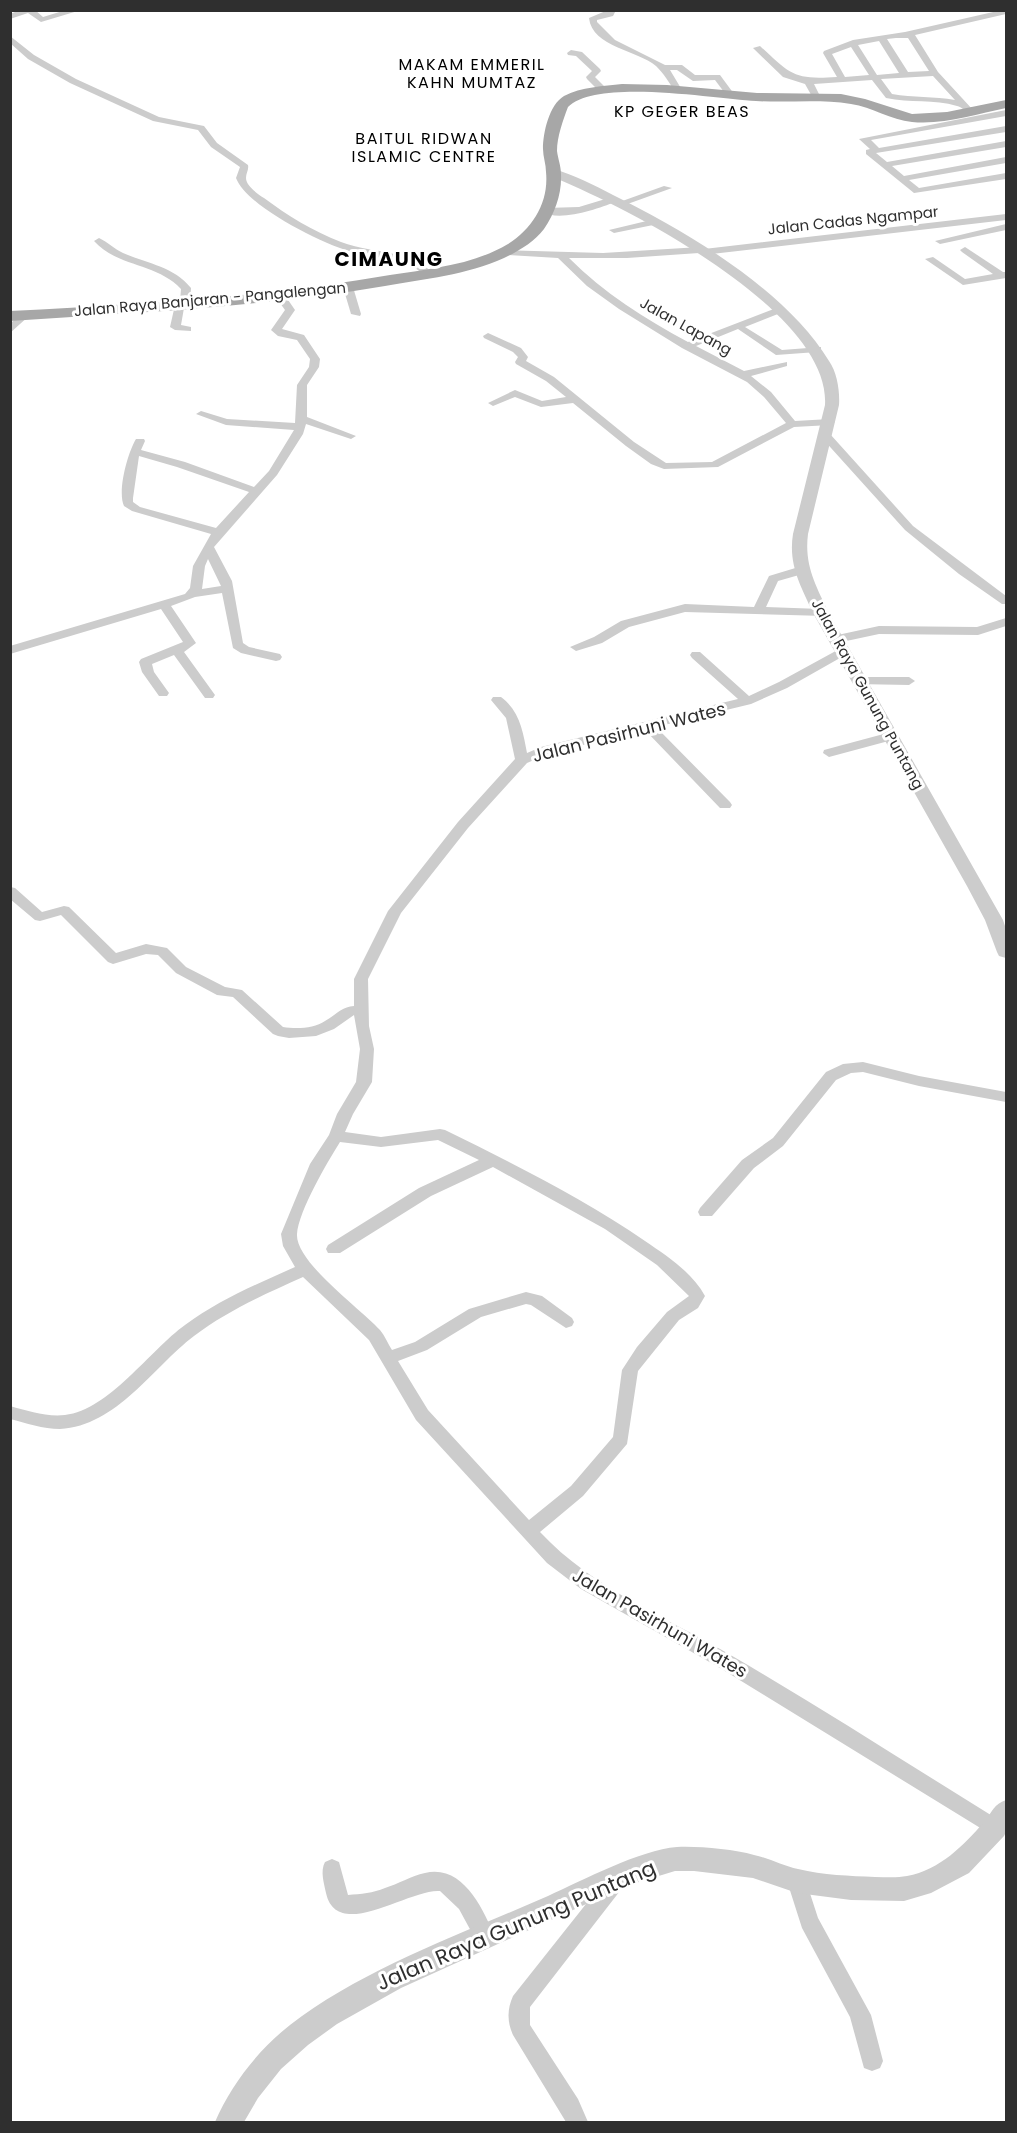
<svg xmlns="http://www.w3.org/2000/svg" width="1017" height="2133" font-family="Poppins,sans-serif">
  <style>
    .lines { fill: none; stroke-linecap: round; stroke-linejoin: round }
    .minor { fill: #ccc; fill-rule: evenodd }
    .tertiary { fill: #ccc; fill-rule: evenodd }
    .primary { fill: #a7a7a7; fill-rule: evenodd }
    .labels { text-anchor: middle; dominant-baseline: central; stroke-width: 6; stroke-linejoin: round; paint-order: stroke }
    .far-street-label { font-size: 15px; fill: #2f2f2f; stroke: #fff }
    .far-neighbourhood-label { font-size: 16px; letter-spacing: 1.5px; fill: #000; stroke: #fff }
    .street-label { font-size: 18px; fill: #2f2f2f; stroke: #fff }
    .far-district-label { font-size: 20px; font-weight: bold; letter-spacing: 1.5px; fill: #000; stroke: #fff }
    .near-street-label { font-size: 21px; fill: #2f2f2f; stroke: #fff }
  </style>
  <rect width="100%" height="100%" fill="#fff"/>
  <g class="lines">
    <!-- minor -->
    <g class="minor">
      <polygon points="20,10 35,10 43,17 66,10 81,10 41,22 28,13 10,19 10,14"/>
      <path d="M 608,10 L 616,10 L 613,16 L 597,20 L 597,22 L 615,40 L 665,65 L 682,65 L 695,75 L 720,75 L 734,94 L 727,96 L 715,80 L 693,81 L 677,70 L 670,70 L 682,90 L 675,92 C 669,82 664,74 656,66 C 639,51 592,47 589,18 Z"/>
      <path d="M 1002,10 L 1006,10 L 1006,14 L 915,35 L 938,72 L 973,110 L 969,113 C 965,111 962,107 957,106 C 934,99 910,103 886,98 L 872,80 L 814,84 L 821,98 L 814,100 L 805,84 L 783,77 L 753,48 L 760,46 C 791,75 794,80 837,77 L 823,53 L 824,51 L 853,40 L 905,32 ZM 896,38 L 908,38 L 929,71 L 908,72 L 887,39 ZM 879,41 L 899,73 L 877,75 L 858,45 ZM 851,47 L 869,75 L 845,77 L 832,54 ZM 933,76 L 955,100 C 934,96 913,98 892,94 L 881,79 Z"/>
      <path d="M 10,36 L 34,55 L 76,79 L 159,117 L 204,126 L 217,143 L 248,165 C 249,170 246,173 246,178 C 246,186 258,194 264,198 C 288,216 313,231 341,242 C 368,253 413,250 432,273 L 424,275 C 406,257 378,259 355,253 C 324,245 247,207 236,178 L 240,167 L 211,147 L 198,130 L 153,121 L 70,83 L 28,59 L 10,43 Z"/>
      <polygon points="571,50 582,52 600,69 601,71 595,77 607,89 607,93 601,93 587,79 586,77 592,71 576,56 568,55 567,53"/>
      <polygon points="1006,110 1006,116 871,140 879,148 1006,126 1006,132 876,153 887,162 1006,141 1006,147 892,166 904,176 1006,157 1006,163 909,180 919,188 1006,173 1006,179 914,193 866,154 866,150 870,149 859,139"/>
      <polygon points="664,186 672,188 622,206 614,204"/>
      <path d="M 612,197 L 615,198 L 615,202 C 597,209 558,223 541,211 L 546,208 L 579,207 Z"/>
      <path d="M 1006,214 L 1006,220 L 703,255 L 699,253 L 627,258 L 569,258 C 604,293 645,319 688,342 L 779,307 L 783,308 L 783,312 L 745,327 L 782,350 L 821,347 L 821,351 L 817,352 L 776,355 L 738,329 L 696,346 L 744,371 L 787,362 L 787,366 L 751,376 L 771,392 L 795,421 L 830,419 L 835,422 L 830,425 L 794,427 L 718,467 L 664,469 L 651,464 L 626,446 L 573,403 L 541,407 L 515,397 L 493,406 L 488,403 L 515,390 L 542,401 L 566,397 L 546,381 L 516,364 L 515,362 L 518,357 L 513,352 L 484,338 L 483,336 L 488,333 L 521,348 L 528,357 L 526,361 L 554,377 L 634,442 L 666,463 L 712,462 L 786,423 L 764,397 L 747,382 L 682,348 L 619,309 L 587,286 L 558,258 L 506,255 L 503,254 L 503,250 L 603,253 L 700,247 L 704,249 Z"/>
      <polygon points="655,219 660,222 658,224 614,233 609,230"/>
      <polygon points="1006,224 1006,230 940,244 935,241"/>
      <path d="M 99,238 C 108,242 114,249 123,253 C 148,264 173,266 191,288 L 190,305 L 184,308 L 181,325 L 191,327 L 191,331 L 175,330 L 170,327 L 175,305 L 180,302 L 181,289 C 157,263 117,267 94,241 Z"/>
      <polygon points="965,247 1003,272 1006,272 1006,278 963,285 925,259 933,257 965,279 993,274 962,252 960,250"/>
      <polygon points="344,285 353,287 361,314 360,316 351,314 343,287"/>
      <path d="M 280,293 L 284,294 L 295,310 L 282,329 L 304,335 L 320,359 L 319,367 L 307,385 L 307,417 L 356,436 L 351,439 L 306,424 L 303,434 L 277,475 L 214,547 L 232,581 L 243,643 L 249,647 L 280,654 L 282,657 L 280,660 L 276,661 L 241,653 L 233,648 L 222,593 L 195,597 L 171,606 L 196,643 L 184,652 L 215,695 L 213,698 L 205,698 L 174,655 L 152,664 L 154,672 L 169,693 L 167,696 L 159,696 L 142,672 L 139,662 L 141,659 L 183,642 L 161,609 L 10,654 L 10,646 L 185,594 L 190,588 L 193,566 L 211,534 L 132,511 L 124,506 C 117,491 128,452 136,439 L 144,439 L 145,441 L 141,450 L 185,462 L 254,487 L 269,471 L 294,430 L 226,425 L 196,414 L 201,411 L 227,419 L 295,423 L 297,385 L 309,367 L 310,359 L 297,340 L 278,336 L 271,330 L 285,310 L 275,296 ZM 139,456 L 177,467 L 249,492 L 216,528 L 140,507 L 133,502 L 133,498 ZM 208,559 L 221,586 L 202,589 L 205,566 Z"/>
      <polygon points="21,313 30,315 10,333 10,324"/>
      <polygon points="826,433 830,434 913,526 1006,596 1006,604 1002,604 959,574 905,530 822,438 821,436"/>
      <polygon points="802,566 806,567 806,573 778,581 766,607 821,609 827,613 825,616 685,612 629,627 602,643 576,651 570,647 594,637 621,621 685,604 754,607 769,576"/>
      <polygon points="1006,618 1006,626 978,635 879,634 837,643 831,639 833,636 879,626 977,627"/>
      <path d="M 843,647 L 849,651 L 847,654 L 787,688 L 751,704 L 656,727 L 730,802 L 732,805 L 730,808 L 720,808 L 645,730 L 550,753 L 527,763 L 468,828 L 401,913 L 368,979 L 369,1026 L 374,1049 L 372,1082 L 353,1114 L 345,1132 L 381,1137 L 440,1129 L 445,1130 C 514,1164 583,1198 645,1241 C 667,1256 692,1272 705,1296 L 698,1308 L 679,1320 L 638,1371 L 627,1444 L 583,1496 L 540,1532 C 593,1589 668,1618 734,1657 C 825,1710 913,1767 1002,1822 L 1005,1828 L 1002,1834 L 995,1837 L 720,1668 L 581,1589 L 547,1563 L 416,1420 L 369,1340 L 303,1277 C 265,1294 227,1311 194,1336 C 153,1367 117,1426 60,1429 C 43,1429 26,1423 10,1419 L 10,1406 C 28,1411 46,1417 65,1415 C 109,1410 150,1350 185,1325 C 219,1300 257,1284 295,1267 L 283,1246 L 281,1234 L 310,1164 L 329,1135 L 337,1114 L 356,1082 L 360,1049 L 354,1015 L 334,1029 L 316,1036 L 289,1038 L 278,1036 L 273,1034 L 233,997 L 217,995 L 176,973 L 158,955 L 146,954 L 113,964 L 108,962 L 61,915 L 40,921 L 35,920 L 10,899 L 10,887 L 15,888 L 42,912 L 64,906 L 69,907 L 116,953 L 146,944 L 167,948 L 186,967 L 225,987 L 242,990 L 283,1027 C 295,1029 314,1029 325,1021 C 336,1015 341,1007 354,1006 L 354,979 L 388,911 L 458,822 L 515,759 L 506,718 L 491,700 L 493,697 L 501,697 C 520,711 523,732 527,753 L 541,747 L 738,699 L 692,658 L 690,655 L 692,652 L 700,652 L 749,696 L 779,682 ZM 438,1140 L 479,1160 L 419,1188 L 328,1245 L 326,1249 L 328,1253 L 340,1253 L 431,1196 L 493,1167 L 605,1229 L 657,1265 L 689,1296 L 667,1312 L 637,1347 L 622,1370 L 613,1437 L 571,1486 L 529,1520 L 428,1410 L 398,1361 L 427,1350 L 481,1317 L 526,1304 L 531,1305 L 566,1328 L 572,1326 L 574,1322 L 572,1318 L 542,1296 L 526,1292 L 469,1309 L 415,1342 L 392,1350 C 388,1344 385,1336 380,1330 C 361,1309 295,1262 297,1234 C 299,1210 327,1163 340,1142 L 381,1147 Z"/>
      <polygon points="860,677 909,677 915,681 909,685 856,684 854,681 856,678"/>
      <polygon points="891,732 896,733 897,736 896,739 829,757 823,753 824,750"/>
      <polygon points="863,1062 919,1076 1006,1092 1006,1102 919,1086 863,1072 851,1073 836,1080 783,1146 754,1168 712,1216 700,1216 698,1212 700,1208 742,1160 773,1138 826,1072 843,1064"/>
      <path d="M 332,1859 L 339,1862 L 348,1895 C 361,1894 373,1893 385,1888 C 398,1884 411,1876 425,1873 C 463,1864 483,1909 495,1937 L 492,1944 L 485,1946 L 478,1944 L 459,1909 L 440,1891 C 410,1888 337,1943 326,1893 C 324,1883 320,1871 325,1862 Z"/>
      <path d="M 616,1872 L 623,1875 L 626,1881 L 623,1887 L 530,2007 L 530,2025 L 578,2099 L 588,2122 L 566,2122 L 513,2035 C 507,2022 507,2009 513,1996 L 609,1875 Z"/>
      <polygon points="797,1872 804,1875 818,1918 871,2015 883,2061 880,2068 872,2071 864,2068 850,2017 802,1928 787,1881 790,1875"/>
    </g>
    <!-- tertiary -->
    <g class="tertiary">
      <path d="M 554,169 C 574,175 594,185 613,195 C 686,231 786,290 829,361 C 837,372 840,391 839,405 L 808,534 C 804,565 816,586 829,613 L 1003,920 L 1006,929 L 1006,958 L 999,956 L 997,952 L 985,920 L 967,886 L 813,613 C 801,586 788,565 793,534 L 825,405 C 831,311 625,206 550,176 L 548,173 Z"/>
      <path d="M 1006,1800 L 1006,1832 L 1004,1836 L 969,1873 L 931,1893 L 904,1901 L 851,1900 L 797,1893 L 753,1878 L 694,1871 L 675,1871 L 626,1886 L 401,1988 L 337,2024 L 308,2045 L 281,2069 L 258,2098 L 244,2122 L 215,2122 C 231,2085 258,2050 290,2025 C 362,1969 464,1933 548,1896 C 583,1880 640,1850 677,1847 C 698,1846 733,1849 754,1855 C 769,1858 783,1866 798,1869 C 823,1875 850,1876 875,1877 C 886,1877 897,1878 907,1876 C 940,1870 964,1845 984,1822 C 992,1812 994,1804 1006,1800 Z"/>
    </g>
    <!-- primary -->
    <path class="primary" d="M 622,84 L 667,85 L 757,93 L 841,94 L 865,99 L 912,114 L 947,112 L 1006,100 L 1006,108 C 976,114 944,125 912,122 C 891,120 872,107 851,104 C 820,99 788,103 756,101 C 715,99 597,78 568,107 C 563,120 557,137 557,151 C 558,159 561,166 561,174 C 562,193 555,213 544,229 C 534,242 519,251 504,258 C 467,275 424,279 385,286 C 261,307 136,313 10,321 L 10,311 C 137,304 265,297 390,275 C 429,269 473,265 508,244 C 533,228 549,202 546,172 C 546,164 543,157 543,149 C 543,133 549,105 564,96 C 581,87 604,86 622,84 Z"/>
  </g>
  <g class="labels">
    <!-- far-street labels -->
    <g class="far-street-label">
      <text transform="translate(853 220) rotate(-6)">Jalan Cadas Ngampar</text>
      <text transform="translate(210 299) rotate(-5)">Jalan Raya Banjaran - Pangalengan</text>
      <text transform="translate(686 326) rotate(29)">Jalan Lapang</text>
      <text transform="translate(868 694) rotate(61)">Jalan Raya Gunung Puntang</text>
    </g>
    <!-- far-neighbourhood labels -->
    <g class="far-neighbourhood-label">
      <text x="472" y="64">MAKAM EMMERIL<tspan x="472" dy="18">KAHN MUMTAZ</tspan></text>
      <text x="682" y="111">KP GEGER BEAS</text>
      <text x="424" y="138">BAITUL RIDWAN<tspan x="424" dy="18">ISLAMIC CENTRE</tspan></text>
    </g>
    <!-- street labels -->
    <g class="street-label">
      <text transform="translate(629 732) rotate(-14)">Jalan Pasirhuni Wates</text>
      <text transform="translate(660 1623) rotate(30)">Jalan Pasirhuni Wates</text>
    </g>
    <!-- far-district labels -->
    <g class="far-district-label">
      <text x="389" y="259">CIMAUNG</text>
    </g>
    <!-- near-street labels -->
    <g class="near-street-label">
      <text transform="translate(516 1925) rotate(-23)">Jalan Raya Gunung Puntang</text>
    </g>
  </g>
  <!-- border -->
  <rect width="1017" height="2133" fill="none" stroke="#2f2f2f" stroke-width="24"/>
</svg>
